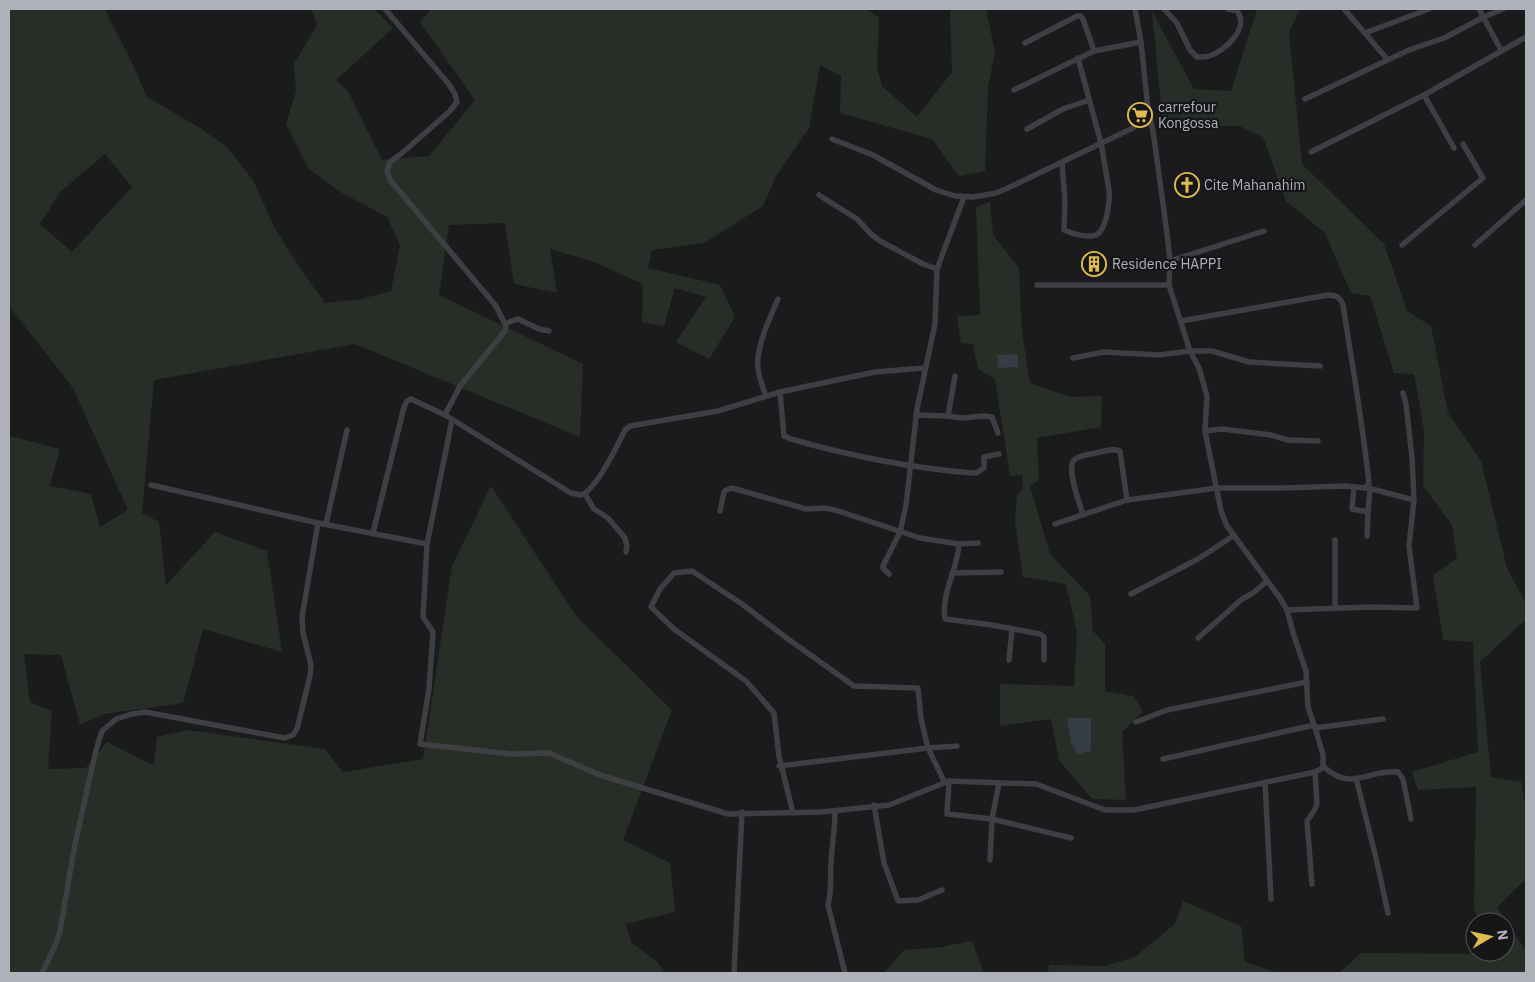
<svg xmlns="http://www.w3.org/2000/svg" width="1535" height="982" font-family="'IBM Plex Sans',sans-serif">
  <style>
    .green { fill: #272e28; fill-rule: evenodd }
    .water { fill: #363c43 }
    .lines { fill: none; stroke-linecap: round; stroke-linejoin: round }
    .street { stroke: #3e3e43; stroke-width: 5.5 }
    .labels { text-anchor: middle; dominant-baseline: central; stroke-width: 4.5; stroke-linejoin: round; paint-order: stroke }
    .poi-label { font-size: 14px; fill: #afb1bb; stroke: #161618; text-anchor: start }
  </style>
  <rect width="100%" height="100%" fill="#1b1b1d"/>
  <!-- green -->
  <g class="green">
    <path d="M 9,9 L 107,9 L 105,10 L 133,65 L 147,97 L 200,128 L 228,148 L 253,180 L 274,227 L 301,270 L 325,303 L 361,299 L 391,291 L 400,245 L 387,217 L 342,193 L 308,168 L 286,124 L 296,91 L 294,64 L 317,25 L 311,9 L 374,9 L 393,28 L 336,80 L 348,91 L 382,160 L 429,156 L 475,100 L 420,22 L 432,9 L 866,9 L 879,18 L 877,67 L 882,86 L 917,117 L 952,72 L 950,9 L 986,9 L 995,52 L 988,87 L 985,171 L 959,176 L 932,139 L 840,113 L 841,76 L 820,65 L 809,128 L 775,178 L 763,206 L 704,243 L 652,250 L 648,268 L 720,285 L 735,317 L 709,359 L 676,342 L 706,297 L 675,288 L 664,326 L 642,322 L 643,284 L 594,262 L 550,249 L 557,293 L 514,284 L 505,223 L 449,225 L 439,295 L 583,364 L 580,437 L 355,344 L 154,380 L 142,513 L 159,522 L 166,585 L 215,532 L 267,551 L 282,652 L 203,629 L 183,703 L 104,714 L 80,725 L 61,655 L 24,654 L 30,702 L 52,711 L 48,769 L 86,768 L 107,742 L 154,766 L 157,737 L 188,730 L 325,749 L 343,772 L 423,759 L 452,566 L 491,486 L 577,617 L 672,710 L 623,840 L 670,863 L 675,912 L 626,924 L 631,942 L 656,961 L 666,973 L 9,973 L 9,434 L 10,436 L 60,449 L 50,486 L 91,494 L 100,527 L 128,510 L 73,388 L 9,306 ZM 105,154 L 132,187 L 72,252 L 40,224 L 60,192 Z"/>
    <polygon points="1257,9 1300,9 1289,32 1302,164 1384,244 1407,311 1431,326 1448,413 1481,461 1507,568 1526,604 1526,619 1480,662 1491,777 1521,782 1526,811 1526,879 1497,907 1526,951 1526,973 1339,973 1361,953 1494,954 1494,952 1505,952 1505,922 1480,922 1474,909 1476,787 1418,790 1412,772 1478,752 1473,642 1443,640 1433,575 1457,558 1452,525 1423,486 1424,430 1414,374 1394,373 1370,296 1351,293 1325,233 1286,201 1263,137 1239,126 1163,126 1152,11 1194,89 1231,91"/>
    <polygon points="990,202 993,235 1019,268 1022,332 1030,383 1070,397 1102,396 1101,427 1037,438 1039,480 1030,486 1050,554 1090,596 1093,631 1105,644 1105,691 1133,696 1143,711 1122,732 1126,800 1092,799 1059,760 1051,719 1000,726 1000,684 1074,686 1077,632 1066,584 1023,577 1015,521 1017,495 1023,489 1022,475 1010,476 995,379 978,369 973,344 961,343 957,316 980,315 976,207"/>
    <polygon points="1183,901 1241,926 1245,962 1279,973 1048,973 1049,965 1105,966 1135,957 1175,924"/>
    <polygon points="972,941 984,973 884,973 904,950 942,947"/>
  </g>
  <!-- water -->
  <g class="water">
    <polygon points="1018,354 1018,367 998,368 997,355"/>
    <polygon points="1067,718 1091,718 1091,751 1077,754 1071,743"/>
  </g>
  <g class="lines">
    <!-- street -->
    <g class="street">
      <polyline points="385,9 448,83 455,94 457,102 450,111 401,154 390,162 387,172 391,181 496,306 506,326 505,331 460,386 445,415"/>
      <path d="M 1135,9 L 1141,42 L 1148,109 L 1153,131 L 1167,233 L 1170,261 L 1169,285 L 1190,351 L 1199,368 L 1207,396 L 1205,431 L 1221,511 L 1227,526 L 1280,598 L 1287,610 L 1294,636 L 1306,671 L 1308,707 L 1317,734 L 1323,755 L 1323,766 C 1351,793 1368,769 1398,772 L 1403,779 L 1411,819"/>
      <path d="M 1164,9 L 1177,23 L 1190,50 L 1197,57 C 1201,57 1205,57 1209,56 C 1225,51 1250,28 1237,11 L 1228,9"/>
      <polyline points="1344,9 1388,60"/>
      <polyline points="1479,9 1501,50"/>
      <polyline points="1365,33 1429,9"/>
      <polyline points="1025,43 1077,16 1081,16 1083,19 1094,51"/>
      <polyline points="1014,90 1094,51 1141,42"/>
      <polyline points="1424,95 1454,148"/>
      <polyline points="1305,99 1409,50 1444,38 1484,17 1503,9"/>
      <polyline points="1027,129 1063,109 1089,100"/>
      <polyline points="832,139 873,155 936,190 955,196 973,197 996,193 1008,188 1133,128 1139,123 1148,109"/>
      <polyline points="1311,152 1424,95 1526,37"/>
      <path d="M 1062,163 L 1065,201 L 1064,230 C 1072,234 1088,238 1096,235 C 1107,230 1110,200 1109,190 L 1101,143 L 1078,58"/>
      <polyline points="819,195 857,219 871,234 880,241 923,264 937,269"/>
      <polyline points="1402,245 1483,178 1463,144"/>
      <polyline points="1475,245 1526,200"/>
      <polyline points="1170,261 1264,231"/>
      <polyline points="1037,285 1169,285"/>
      <polyline points="506,323 518,319 539,329 549,331"/>
      <polyline points="1073,358 1104,352 1159,355 1190,351 1212,351 1249,362 1320,366"/>
      <path d="M 780,392 L 784,436 L 791,439 C 850,456 911,468 972,473 L 976,473 L 984,468 L 984,457 L 999,454"/>
      <path d="M 766,396 C 762,385 756,370 758,358 C 760,338 770,318 778,299"/>
      <polyline points="916,415 948,416 962,418 983,416 992,417 998,433"/>
      <polyline points="948,416 955,376"/>
      <polyline points="452,420 427,544 423,617 433,632 429,689 420,744 511,754 549,753 600,775 728,814 822,812 889,805 949,781 1036,784 1105,810 1134,810 1315,772 1321,769 1323,766"/>
      <polyline points="1205,431 1222,429 1271,435 1288,440 1318,441"/>
      <polyline points="151,485 318,523 427,544"/>
      <polyline points="1354,487 1352,509 1368,512 1370,489"/>
      <polyline points="1368,488 1414,500"/>
      <polyline points="585,494 594,509 608,518 625,538 627,546 626,552"/>
      <polyline points="720,511 724,492 726,490 732,488 806,509 824,508 835,510 920,538 959,544 978,543"/>
      <path d="M 1083,515 C 1080,504 1066,469 1074,460 C 1079,455 1090,454 1096,453 C 1104,451 1113,448 1120,451 L 1127,500"/>
      <polyline points="326,524 347,430"/>
      <path d="M 1055,524 L 1127,500 L 1217,488 L 1282,488 L 1346,486 L 1365,488 L 1369,484 C 1363,424 1352,364 1343,305 C 1340,297 1336,295 1328,295 L 1181,321"/>
      <path d="M 373,533 L 404,407 L 407,401 L 411,399 L 445,415 L 571,493 L 581,495 C 597,489 617,446 625,430 L 630,426 L 718,411 L 780,392 L 875,372 L 924,368"/>
      <polyline points="1367,536 1368,512"/>
      <polyline points="1335,540 1335,608"/>
      <path d="M 959,544 C 958,568 941,593 945,619 L 992,625 L 1040,634 L 1044,637 L 1044,660"/>
      <polyline points="952,573 1001,572"/>
      <polyline points="889,574 883,568 883,566 900,532 906,505 917,409 935,324 937,269 964,197"/>
      <polyline points="1131,594 1198,559 1233,536"/>
      <polyline points="1287,610 1370,607 1417,608 1409,546 1414,500 1412,458 1406,404 1403,393"/>
      <polyline points="1198,638 1242,599 1253,593 1267,581"/>
      <polyline points="1009,660 1012,629"/>
      <polyline points="1136,722 1167,710 1307,682"/>
      <polyline points="1315,728 1383,719"/>
      <polyline points="1163,759 1314,725"/>
      <polyline points="779,766 928,748 957,746"/>
      <polyline points="1356,778 1376,858 1388,913"/>
      <polyline points="949,781 947,814 992,819 999,783"/>
      <polyline points="1265,782 1271,899"/>
      <polyline points="874,805 884,863 898,901 918,900 942,890"/>
      <path d="M 835,811 C 835,828 832,845 831,862 C 830,877 832,891 828,905 L 845,973"/>
      <polyline points="793,813 779,756 774,713 746,681 674,629 651,607 660,589 674,573 692,571 742,604 788,639 854,686 918,688 921,719 928,748 943,779"/>
      <polyline points="990,860 992,819 1071,838"/>
      <polyline points="1312,884 1307,821 1314,811 1317,804 1315,772"/>
      <polyline points="42,973 55,946 60,931 75,844 96,750 102,731 116,719 132,714 145,712 285,738 293,735 297,729 310,676 311,665 303,633 302,617 318,523"/>
      <polyline points="734,973 742,812"/>
    </g>
  </g>
  <!-- icons -->
  <defs>
    <symbol id="supermarket-ring" viewBox="-11 -11 22 22"><circle r="9.5" fill="#161618" stroke="#e0bb4f" stroke-width="1.5"/><path d="M-6-5.5h2.5l.6 2H6L4.5 2H-2.5L-4.4-4H-6ZM-1.5 3.2a1.3 1.3 0 1 0 .1 0ZM3 3.2a1.3 1.3 0 1 0 .1 0Z" fill="#e0bb4f"/></symbol>
    <symbol id="church-ring" viewBox="-11 -11 22 22"><circle r="9.5" fill="#161618" stroke="#e0bb4f" stroke-width="1.5"/><path d="M-1.2-6h2.4v3.5h3.3v2.4h-3.3V6h-2.4V-.1h-3.3v-2.4h3.3Z" fill="#e0bb4f"/></symbol>
    <symbol id="building-ring" viewBox="-11 -11 22 22"><circle r="9.5" fill="#161618" stroke="#e0bb4f" stroke-width="1.5"/><path d="M-4-6H4V6H1V3H-1V6H-4ZM-2.5-4.3h1.7v1.8h-1.7ZM.8-4.3h1.7v1.8H.8ZM-2.5-1h1.7V.8h-1.7ZM.8-1h1.7V.8H.8Z" fill="#e0bb4f"/></symbol>
  </defs>
  <g fill-rule="evenodd">
    <use href="#supermarket-ring" x="1126" y="101" width="28" height="28"/>
    <use href="#church-ring" x="1173" y="171" width="28" height="28"/>
    <use href="#building-ring" x="1080" y="250" width="28" height="28"/>
  </g>
  <g class="labels">
    <!-- poi labels -->
    <g class="poi-label">
      <text x="1158" y="107">carrefour<tspan x="1158" dy="16">Kongossa</tspan></text>
      <text x="1204" y="185">Cite Mahanahim</text>
      <text x="1112" y="264">Residence HAPPI</text>
    </g>
  </g>
  <!-- border -->
  <rect width="1535" height="982" fill="none" stroke="#afb1bb" stroke-width="20"/>
  <!-- north arrow -->
  <g transform="translate(1490 937) rotate(81)"><circle r="24" fill="#161618" stroke="#535459"/>
  <path d="M0-4L9 19L0 12L-9 19Z" fill="#e0bb4f"/>
  <text y="-8" font-size="14" font-weight="bold" text-anchor="middle" fill="#afb1bb">N</text>
  </g>
</svg>
